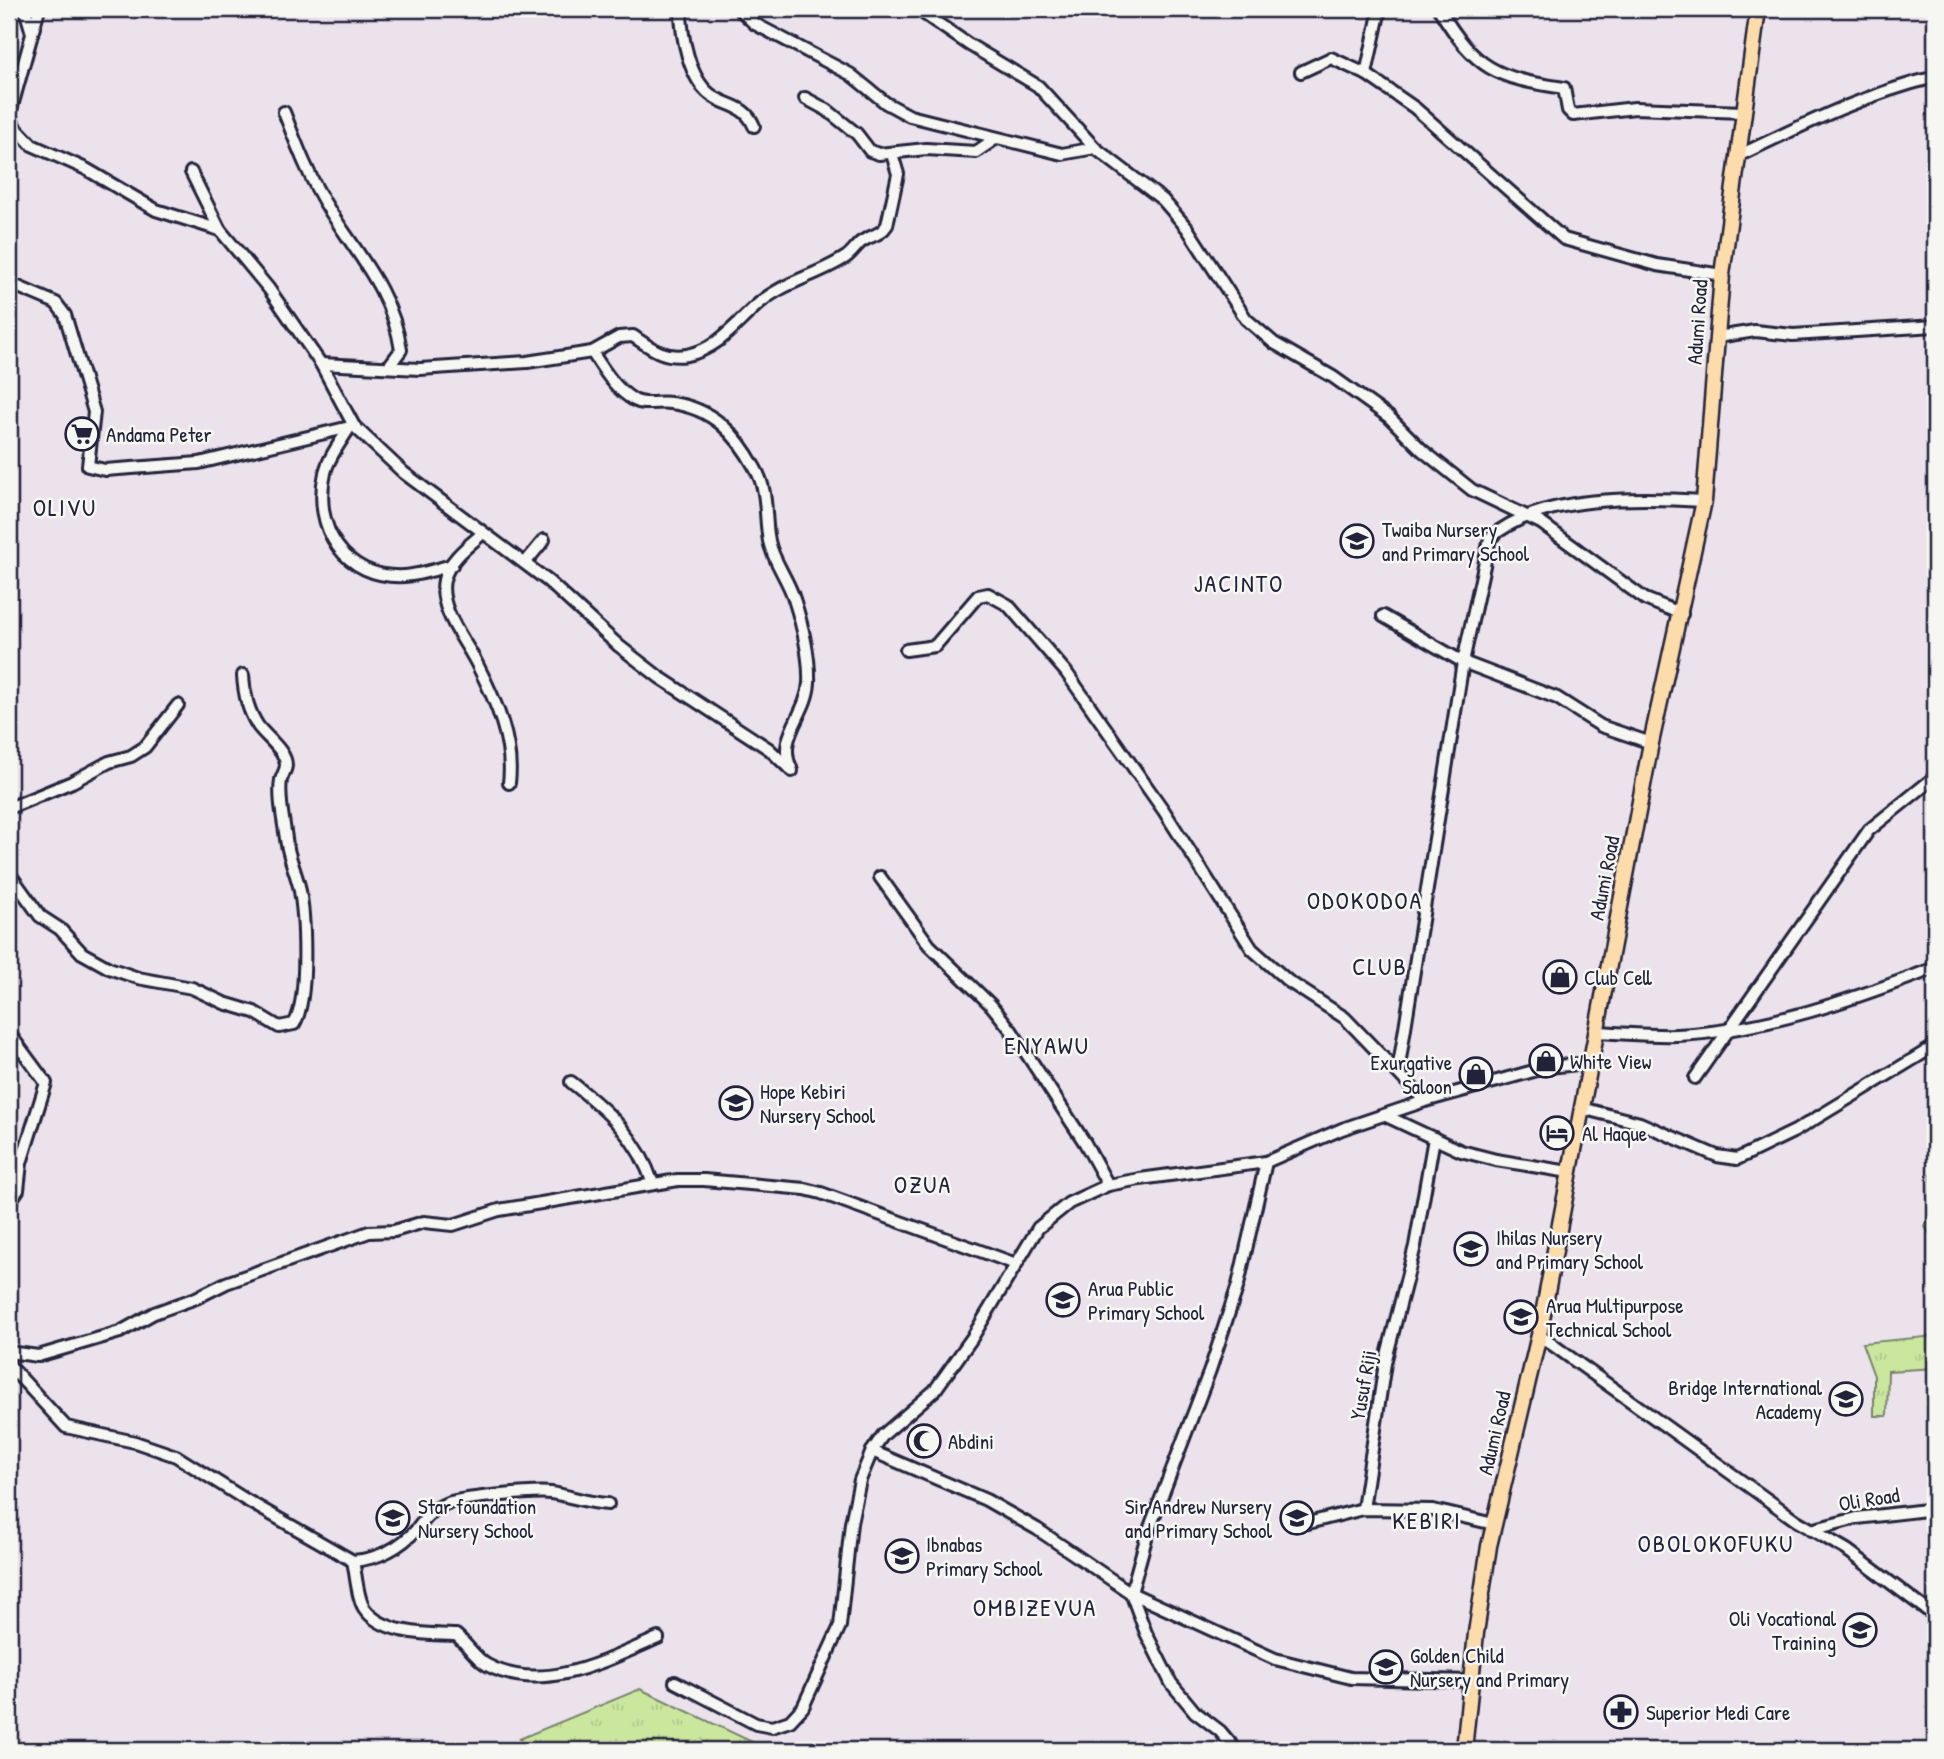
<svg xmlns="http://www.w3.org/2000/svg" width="1944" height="1759" font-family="'Patrick Hand',sans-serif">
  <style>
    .grass { fill: url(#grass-tufts); stroke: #76846c; stroke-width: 2 }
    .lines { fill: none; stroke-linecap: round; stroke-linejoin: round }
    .minor-casing { stroke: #22223b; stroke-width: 16 }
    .major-casing { stroke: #22223b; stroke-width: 19 }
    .minor { stroke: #f6f6f2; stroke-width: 10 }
    .major { stroke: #fddcac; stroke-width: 14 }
    .labels { text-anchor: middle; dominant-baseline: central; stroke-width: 5; stroke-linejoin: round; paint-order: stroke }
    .street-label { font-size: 21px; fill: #22223b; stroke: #f6f6f2 }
    .poi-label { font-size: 21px; fill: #22223b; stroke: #f6f6f2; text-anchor: start }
    .quarter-label { font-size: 24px; letter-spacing: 2px; fill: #22223b; stroke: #f6f6f2 }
  </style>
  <defs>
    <pattern id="grass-tufts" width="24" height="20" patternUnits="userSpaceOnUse" patternTransform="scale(1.75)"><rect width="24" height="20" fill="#cbe79e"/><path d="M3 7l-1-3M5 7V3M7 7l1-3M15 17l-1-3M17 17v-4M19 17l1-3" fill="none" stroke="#aec689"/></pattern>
  </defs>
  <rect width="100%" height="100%" fill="#ebe2ec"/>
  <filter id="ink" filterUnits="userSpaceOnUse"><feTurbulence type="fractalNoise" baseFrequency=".0143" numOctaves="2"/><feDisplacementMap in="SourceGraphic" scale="14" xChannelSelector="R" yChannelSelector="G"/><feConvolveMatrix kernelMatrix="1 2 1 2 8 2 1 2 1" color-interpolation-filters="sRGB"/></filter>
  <g filter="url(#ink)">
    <!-- grass -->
    <g class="grass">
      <polygon points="1935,1172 1935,1241 1925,1227 1930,1211 1931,1174"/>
      <polygon points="1935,1336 1935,1368 1888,1371 1887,1416 1874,1416 1874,1376 1862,1343"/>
      <polygon points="640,1689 765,1748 767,1750 525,1750 525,1744 519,1739"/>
    </g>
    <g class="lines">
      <defs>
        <g id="minor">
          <polyline points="25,9 32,33"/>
          <path d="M 681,9 C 681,35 689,79 711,95 C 727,107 745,104 754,126"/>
          <polyline points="739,9 755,24 850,74 886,103 910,116 1062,154 1095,148"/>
          <polyline points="917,9 968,44 1038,86 1095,148 1163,200 1187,228 1246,319 1274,343 1333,377 1389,417 1422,450 1472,490 1541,523 1645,599 1682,614"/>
          <path d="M 1439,9 C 1476,70 1496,78 1564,88 L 1568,110 L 1573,115 L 1635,108 L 1743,112"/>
          <polyline points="1301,72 1331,58 1366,74 1415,108 1564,239 1657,265 1722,275"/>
          <polyline points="1366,74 1380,9"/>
          <polyline points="805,98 827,110 857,134 870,151 879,154 926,149 976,152 995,139"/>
          <path d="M 284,112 C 297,146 310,180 330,211 C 359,256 393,294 401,350 L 389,366"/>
          <polyline points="10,114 14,126 32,145 86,169 156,210 220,230"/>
          <polyline points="9,117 39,9"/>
          <path d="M 1738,156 C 1803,125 1865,94 1935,77"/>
          <polyline points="191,172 220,230 269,289 321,364 354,426 404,473 548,581 619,646 659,677 769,749 792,771"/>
          <polyline points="9,283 56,303 65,315 94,412 88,466 105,470 199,463 354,426"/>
          <polyline points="1717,337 1755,331 1793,335 1935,326"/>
          <path d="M 592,352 C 603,369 615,389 634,400 C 644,406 659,401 671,403 C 712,408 736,433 755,468 C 769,492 764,515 769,541 C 773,561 788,579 794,599 C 802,624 810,658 809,683 C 807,715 776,737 791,768"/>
          <path d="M 321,364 L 420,369 L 527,362 L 592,352 L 619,337 L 633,336 C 651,348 664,359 687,355 C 717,349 734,326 756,306 C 782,282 817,276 846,257 C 852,253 855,247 861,242 C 871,235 880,236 887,225 L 898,174 L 892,154"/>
          <path d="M 348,430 C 340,443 328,458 325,473 C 312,528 345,579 404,576 C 420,575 437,569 452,565"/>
          <path d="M 482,534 C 468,546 448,561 444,580 C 438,609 465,640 477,664 C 496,701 514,742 509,783"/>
          <polyline points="525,563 544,540"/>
          <polyline points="1383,616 1463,662 1557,698 1601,726 1651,743"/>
          <polyline points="906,650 935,646 978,596 988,594 1008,605 1066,672 1164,811 1252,949 1288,981 1345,1018 1425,1101"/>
          <polyline points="9,808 72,782 109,762 131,756 145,747 178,705"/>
          <path d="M 9,873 L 40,916 L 60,929 L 82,953 L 109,968 L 138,978 L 192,988 L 224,1003 L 254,1012 L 279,1027 L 294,1024 C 309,1000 305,914 299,886 C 295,870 288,855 286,839 C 284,822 278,798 281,780 C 282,776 286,770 286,765 C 286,751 266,737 258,726 C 248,711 244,694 243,675"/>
          <polyline points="880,877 929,945 991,1005 1011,1030 1085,1143 1108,1185"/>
          <path d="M 1596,1032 C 1623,1033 1650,1036 1677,1035 C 1765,1031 1854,999 1935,968"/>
          <polyline points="9,1033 46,1083 21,1163 18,1190 9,1203"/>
          <path d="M 1398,1072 L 1463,662 L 1490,538 C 1541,494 1641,497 1704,501"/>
          <polyline points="1695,1078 1869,830 1935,777"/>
          <path d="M 571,1082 C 608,1111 638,1138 653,1184"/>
          <polyline points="1581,1108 1640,1123 1717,1156 1737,1159 1795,1131 1935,1046"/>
          <polyline points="1384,1115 1461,1151 1496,1160 1569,1172"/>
          <polyline points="1539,1335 1797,1521 1847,1550 1935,1616"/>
          <polyline points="9,1352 38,1356 120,1332 154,1313 196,1298 226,1283 369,1232 394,1231 424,1222 453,1225 499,1210 678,1180 704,1180 805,1189 821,1193 1016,1264"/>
          <path d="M 9,1365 L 66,1427 L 135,1442 L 176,1456 L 246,1500 L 353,1561 C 378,1559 400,1548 418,1528 C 427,1517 431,1510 445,1504 C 458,1498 535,1491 551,1493 C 571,1496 587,1503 608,1504"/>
          <polyline points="872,1451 986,1500 1037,1529 1131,1593 1275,1659 1351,1678 1471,1681"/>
          <polyline points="1363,1509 1385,1363 1415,1246 1434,1138"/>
          <polyline points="1308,1523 1363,1509 1433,1510 1494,1524"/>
          <polyline points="1811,1530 1857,1518 1935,1509"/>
          <path d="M 353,1561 C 356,1574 357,1597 364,1608 C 382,1635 429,1634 456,1635 C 467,1644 476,1659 487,1665 C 543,1695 607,1660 658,1638"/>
          <polyline points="675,1682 756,1724 772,1727 790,1721 803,1707 840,1626 851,1523 860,1480 872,1451 883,1435 935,1390 972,1338 1038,1228 1069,1203 1108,1185 1140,1179 1266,1162 1342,1129 1425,1101 1548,1067 1589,1063"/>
          <polyline points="1236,1750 1220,1731 1195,1712 1171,1683 1146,1633 1131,1593 1147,1535 1210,1370 1238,1285 1266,1162"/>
        </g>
        <polyline id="major" points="1464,1750 1476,1633 1489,1546 1539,1335 1651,743 1704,501 1722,275 1758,9"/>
      </defs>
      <!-- minor casing -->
      <use href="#minor" class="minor-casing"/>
      <!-- major casing -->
      <use href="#major" class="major-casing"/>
      <!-- minor -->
      <use href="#minor" class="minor"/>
      <!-- major -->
      <use href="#major" class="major"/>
    </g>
  </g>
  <!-- icons -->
  <defs>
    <symbol id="supermarket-ring" viewBox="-11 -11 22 22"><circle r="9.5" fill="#f6f6f2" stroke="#22223b" stroke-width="1.5"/><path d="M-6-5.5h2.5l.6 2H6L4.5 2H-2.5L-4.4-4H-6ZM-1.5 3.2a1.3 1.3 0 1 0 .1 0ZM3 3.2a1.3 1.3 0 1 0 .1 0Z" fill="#22223b"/></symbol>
    <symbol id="school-ring" viewBox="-11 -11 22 22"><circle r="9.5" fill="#f6f6f2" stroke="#22223b" stroke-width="1.5"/><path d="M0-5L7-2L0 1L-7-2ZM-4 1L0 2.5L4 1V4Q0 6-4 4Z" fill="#22223b"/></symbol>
    <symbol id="shop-ring" viewBox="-11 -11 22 22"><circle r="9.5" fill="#f6f6f2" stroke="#22223b" stroke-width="1.5"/><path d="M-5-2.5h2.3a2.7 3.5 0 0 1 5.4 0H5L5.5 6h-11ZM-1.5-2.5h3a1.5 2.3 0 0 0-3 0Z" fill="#22223b"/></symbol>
    <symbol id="hotel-ring" viewBox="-11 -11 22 22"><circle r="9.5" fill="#f6f6f2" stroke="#22223b" stroke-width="1.5"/><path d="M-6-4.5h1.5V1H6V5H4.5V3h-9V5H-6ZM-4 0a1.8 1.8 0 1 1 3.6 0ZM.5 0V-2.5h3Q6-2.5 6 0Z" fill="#22223b"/></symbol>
    <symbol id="university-ring" viewBox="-11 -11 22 22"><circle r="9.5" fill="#f6f6f2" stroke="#22223b" stroke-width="1.5"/><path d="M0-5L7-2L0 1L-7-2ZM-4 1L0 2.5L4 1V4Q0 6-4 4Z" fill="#22223b"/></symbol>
    <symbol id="mosque-ring" viewBox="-11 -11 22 22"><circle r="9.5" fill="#f6f6f2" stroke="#22223b" stroke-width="1.5"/><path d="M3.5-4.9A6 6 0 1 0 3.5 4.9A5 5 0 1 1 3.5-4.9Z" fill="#22223b"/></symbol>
    <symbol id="pharmacy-ring" viewBox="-11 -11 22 22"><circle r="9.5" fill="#f6f6f2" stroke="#22223b" stroke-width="1.5"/><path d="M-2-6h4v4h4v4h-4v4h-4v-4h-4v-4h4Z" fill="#22223b"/></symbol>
  </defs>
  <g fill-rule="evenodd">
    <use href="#supermarket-ring" x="63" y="415" width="38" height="38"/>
    <use href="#school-ring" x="1338" y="522" width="38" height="38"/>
    <use href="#shop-ring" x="1541" y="958" width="38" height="38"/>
    <use href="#shop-ring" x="1527" y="1042" width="38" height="38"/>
    <use href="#shop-ring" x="1457" y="1055" width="38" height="38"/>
    <use href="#school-ring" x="717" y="1084" width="38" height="38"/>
    <use href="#hotel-ring" x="1538" y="1114" width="38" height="38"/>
    <use href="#school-ring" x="1452" y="1230" width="38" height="38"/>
    <use href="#school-ring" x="1044" y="1281" width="38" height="38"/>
    <use href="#university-ring" x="1502" y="1298" width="38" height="38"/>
    <use href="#school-ring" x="1827" y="1380" width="38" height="38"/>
    <use href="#mosque-ring" x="905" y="1422" width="38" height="38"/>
    <use href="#school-ring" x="374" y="1499" width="38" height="38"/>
    <use href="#school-ring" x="1278" y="1499" width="38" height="38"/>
    <use href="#school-ring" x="883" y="1537" width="38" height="38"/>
    <use href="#school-ring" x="1841" y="1611" width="38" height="38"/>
    <use href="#school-ring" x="1367" y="1648" width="38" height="38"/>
    <use href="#pharmacy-ring" x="1602" y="1693" width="38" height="38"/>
  </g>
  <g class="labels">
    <!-- street labels -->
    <g class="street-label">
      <text transform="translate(1697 322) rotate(-86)">Adumi Road</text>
      <text transform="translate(1604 878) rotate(-79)">Adumi Road</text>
      <text transform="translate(1363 1385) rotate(-80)">Yusuf Riji</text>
      <text transform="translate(1494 1433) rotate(-77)">Adumi Road</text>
      <text transform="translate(1869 1499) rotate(-9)">Oli Road</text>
    </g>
    <!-- poi labels -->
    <g class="poi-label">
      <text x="106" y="434">Andama Peter</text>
      <text x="1382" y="529">Twaiba Nursery<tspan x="1382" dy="24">and Primary School</tspan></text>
      <text x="1584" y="977">Club Cell</text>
      <text x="1570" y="1061">White View</text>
      <text x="1452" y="1062" text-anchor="end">Exurgative<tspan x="1452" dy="24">Saloon</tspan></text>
      <text x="760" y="1091">Hope Kebiri<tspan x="760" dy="24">Nursery School</tspan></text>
      <text x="1582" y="1133">Al Haque</text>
      <text x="1496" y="1237">Ihilas Nursery<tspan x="1496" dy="24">and Primary School</tspan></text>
      <text x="1088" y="1288">Arua Public<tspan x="1088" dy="24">Primary School</tspan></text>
      <text x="1546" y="1305">Arua Multipurpose<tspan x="1546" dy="24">Technical School</tspan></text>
      <text x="1822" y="1387" text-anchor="end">Bridge International<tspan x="1822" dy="24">Academy</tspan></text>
      <text x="948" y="1441">Abdini</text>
      <text x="418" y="1506">Star foundation<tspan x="418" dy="24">Nursery School</tspan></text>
      <text x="1272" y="1506" text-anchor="end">Sir Andrew Nursery<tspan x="1272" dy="24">and Primary School</tspan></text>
      <text x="926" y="1544">Ibnabas<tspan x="926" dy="24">Primary School</tspan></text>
      <text x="1836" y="1618" text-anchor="end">Oli Vocational<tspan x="1836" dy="24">Training</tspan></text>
      <text x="1410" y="1655">Golden Child<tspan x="1410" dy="24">Nursery and Primary</tspan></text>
      <text x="1646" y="1712">Superior Medi Care</text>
    </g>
    <!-- quarter labels -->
    <g class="quarter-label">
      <text x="65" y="507">OLIVU</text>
      <text x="1239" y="583">JACINTO</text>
      <text x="1365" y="900">ODOKODOA</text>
      <text x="1380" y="966">CLUB</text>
      <text x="1047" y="1045">ENYAWU</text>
      <text x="923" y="1184">OZUA</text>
      <text x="1427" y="1520">KEBIRI</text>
      <text x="1716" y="1543">OBOLOKOFUKU</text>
      <text x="1035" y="1607">OMBIZEVUA</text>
    </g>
  </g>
  <!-- margin -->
  <rect width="1944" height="1759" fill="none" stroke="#f6f6f2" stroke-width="35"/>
  <rect x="18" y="18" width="1909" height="1724" fill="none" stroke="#22223b" stroke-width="2.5" filter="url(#ink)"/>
</svg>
